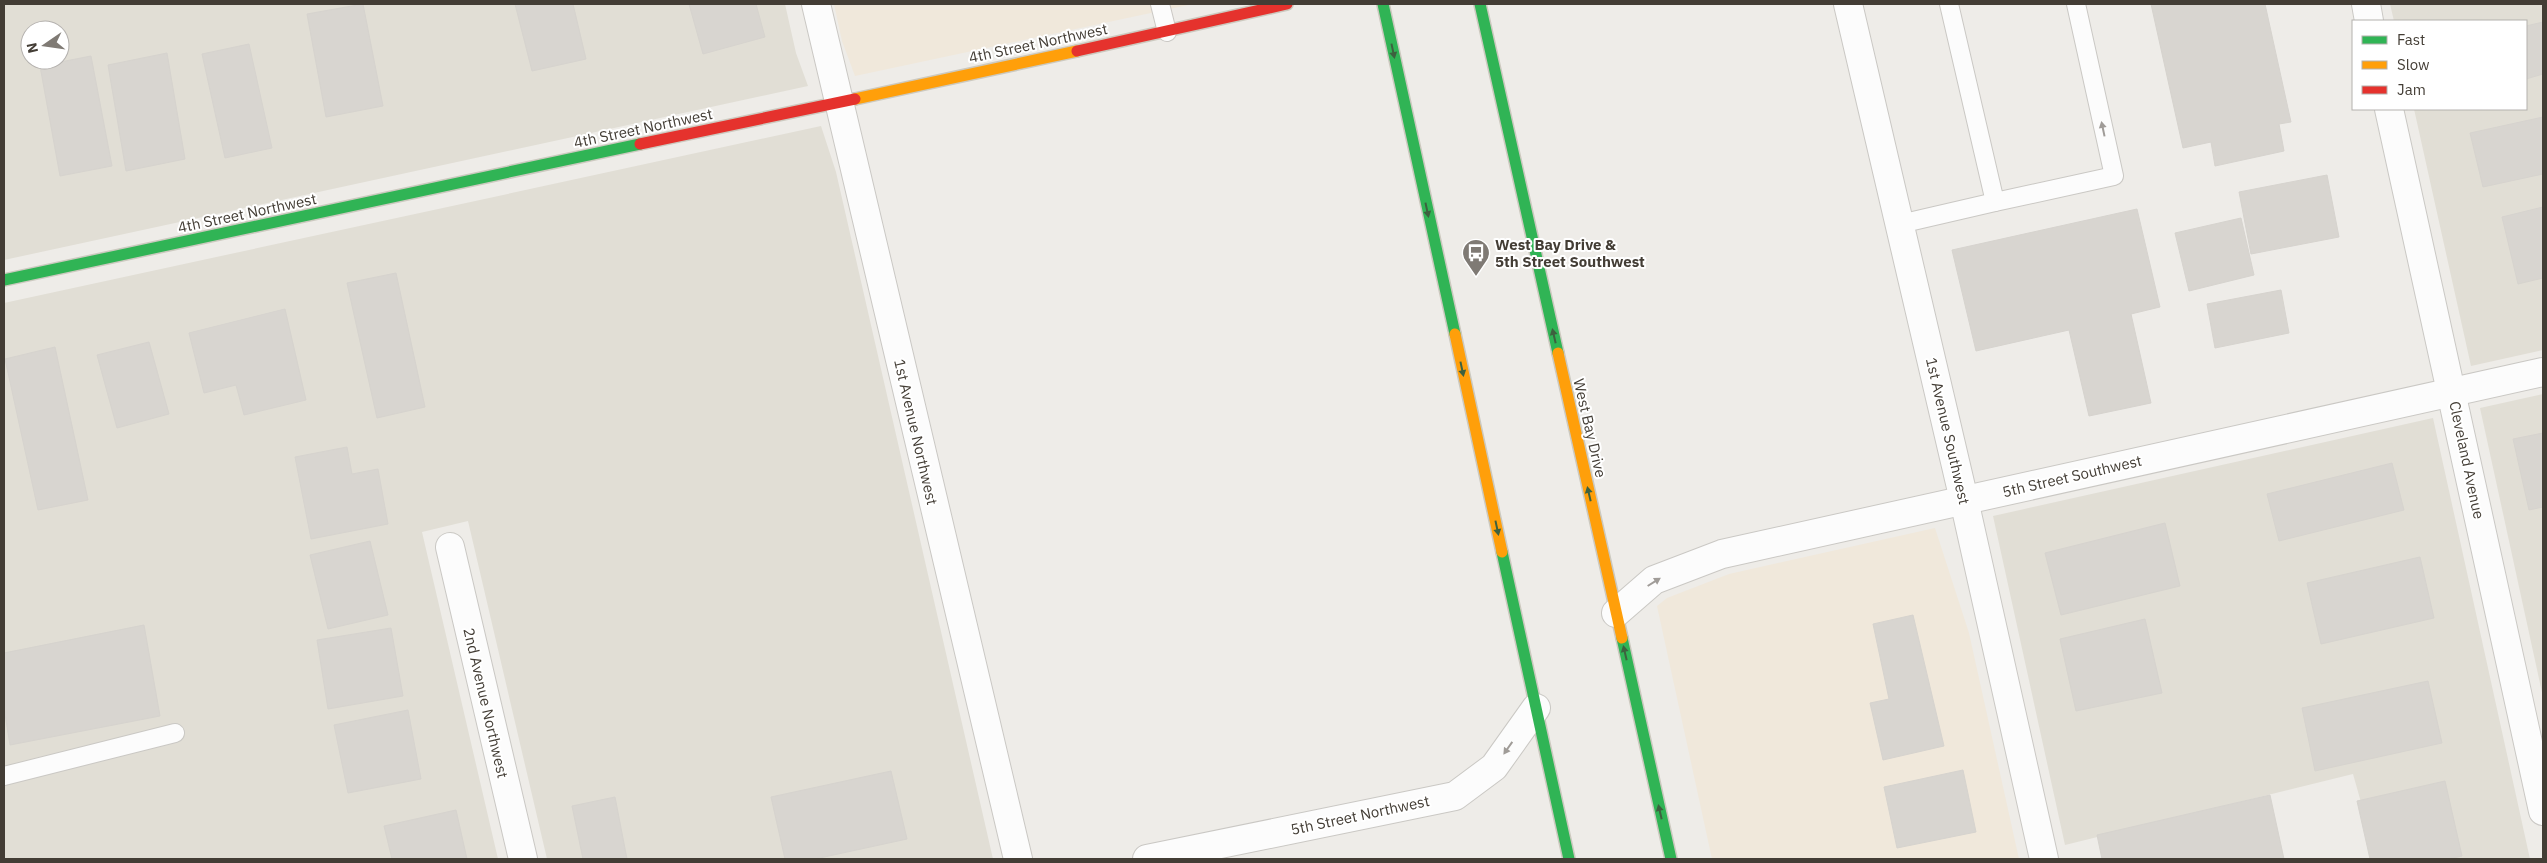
<svg xmlns="http://www.w3.org/2000/svg" width="2547" height="863" font-family="'IBM Plex Sans',sans-serif">
  <style>
    .residential { fill: #e1ded5; fill-rule: evenodd }
    .commercial { fill: #f0e8db }
    .building { fill: #d8d5d0; stroke: #d6d3ce }
    .lines { fill: none; stroke-linecap: round; stroke-linejoin: round }
    .lane-casing { stroke: #cac8c4; stroke-width: 20 }
    .street-casing { stroke: #cac8c4; stroke-width: 30 }
    .fast-casing { stroke: #ccc9bf; stroke-width: 14 }
    .slow-casing { stroke: #ccc9bf; stroke-width: 14 }
    .jam-casing { stroke: #ccc9bf; stroke-width: 14 }
    .lane { stroke: #fcfcfc; stroke-width: 18 }
    .street { stroke: #fcfcfc; stroke-width: 28 }
    .fast { stroke: #30b455; stroke-width: 11 }
    .slow { stroke: #ff9f0a; stroke-width: 11 }
    .jam { stroke: #e5322d; stroke-width: 11 }
    .oneway { fill: #3d613f }
    .oneway2 { fill: #a09c98 }
    .labels { text-anchor: middle; dominant-baseline: central; stroke-width: 4; stroke-linejoin: round; paint-order: stroke }
    .street-label { font-size: 15px; fill: #433d35; stroke: #fff }
    .poi-label { font-size: 15px; font-weight: bold; fill: #433d35; stroke: #fff; text-anchor: start }
  </style>
  <rect width="100%" height="100%" fill="#eeece8"/>
  <!-- residential -->
  <g class="residential">
    <path d="M 4,4 L 785,4 L 796,53 L 808,86 L 4,260 ZM 30,30 L 60,30 L 60,60 L 30,60 Z"/>
    <polygon points="2390,4 2543,4 2543,350 2471,366 2414,109 2526,109 2526,21 2394,21"/>
    <polygon points="821,126 836,172 993,859 547,859 468,521 422,532 498,859 4,859 4,303"/>
    <polygon points="2543,394 2543,697 2480,408"/>
    <polygon points="2433,418 2530,859 2377,859 2353,774 2065,845 1993,516"/>
  </g>
  <!-- commercial -->
  <g class="commercial">
    <polygon points="834,4 1193,4 855,76 842,41"/>
    <polygon points="1935,528 1969,633 2019,859 1712,859 1657,606 1667,598 1729,574"/>
  </g>
  <!-- building -->
  <g class="building">
    <polygon points="363,4 383,106 326,117 307,14"/>
    <polygon points="515,4 573,4 586,59 532,71"/>
    <polygon points="689,4 756,4 765,37 703,54"/>
    <polygon points="2151,4 2265,4 2291,122 2279,124 2284,151 2215,166 2211,142 2183,148"/>
    <polygon points="2543,22 2543,74 2526,79 2526,26"/>
    <polygon points="249,44 272,148 225,158 202,54"/>
    <polygon points="167,53 185,159 126,171 108,65"/>
    <polygon points="91,56 112,166 60,176 40,66"/>
    <polygon points="2543,117 2543,174 2483,187 2470,133"/>
    <polygon points="2327,175 2339,237 2251,254 2239,192"/>
    <polygon points="2543,207 2543,278 2518,284 2502,217"/>
    <polygon points="2137,209 2160,307 2131,314 2151,403 2089,416 2069,330 1976,351 1952,250"/>
    <polygon points="2241,218 2254,275 2189,291 2175,233"/>
    <polygon points="396,273 425,407 377,418 347,283"/>
    <polygon points="2281,290 2289,333 2215,348 2207,304"/>
    <polygon points="285,309 306,400 244,415 236,385 204,393 189,333"/>
    <polygon points="149,342 169,414 117,428 97,355"/>
    <polygon points="55,347 88,500 38,510 5,359"/>
    <polygon points="2543,433 2543,507 2529,510 2513,439"/>
    <polygon points="347,447 352,474 378,469 388,524 311,539 295,457"/>
    <polygon points="2392,463 2404,510 2279,541 2267,494"/>
    <polygon points="2165,523 2180,586 2061,615 2045,553"/>
    <polygon points="370,541 388,615 328,629 310,555"/>
    <polygon points="2420,557 2434,618 2321,644 2307,583"/>
    <polygon points="1913,615 1944,746 1883,760 1870,703 1889,699 1873,624"/>
    <polygon points="2145,619 2162,693 2076,711 2060,639"/>
    <polygon points="144,625 160,716 10,745 4,708 4,653"/>
    <polygon points="391,628 403,696 328,709 317,640"/>
    <polygon points="2428,681 2442,743 2315,771 2302,708"/>
    <polygon points="408,710 421,779 348,793 334,725"/>
    <polygon points="1963,770 1976,832 1897,848 1884,787"/>
    <polygon points="891,771 907,839 815,859 785,859 771,797"/>
    <polygon points="2445,781 2462,856 2449,859 2370,859 2357,801"/>
    <polygon points="2270,795 2284,859 2102,859 2097,835"/>
    <polygon points="615,797 627,859 583,859 572,806"/>
    <polygon points="456,810 467,859 392,859 384,826"/>
  </g>
  <g class="lines">
    <defs>
      <g id="lane">
        <polyline points="1160,4 1167,32"/>
        <polyline points="1949,4 1995,202 2114,176 2076,4"/>
        <polyline points="1900,224 1995,202"/>
        <polyline points="4,776 175,733"/>
      </g>
      <g id="street">
        <polyline points="816,4 1018,859"/>
        <polyline points="1848,4 1964,500 2044,859"/>
        <polyline points="2366,4 2369,21"/>
        <polyline points="2389,109 2543,811"/>
        <polyline points="450,547 523,859"/>
        <polyline points="1616,613 1654,580 1722,554 2543,372"/>
        <polyline points="1147,859 1455,796 1494,767 1536,708"/>
      </g>
      <g id="fast">
        <polyline points="1383,4 1455,334"/>
        <polyline points="1480,4 1558,353"/>
        <polyline points="4,280 640,144"/>
        <polyline points="1502,552 1569,859"/>
        <polyline points="1622,638 1671,859"/>
      </g>
      <g id="slow">
        <polyline points="855,99 1077,51"/>
        <polyline points="1455,334 1502,552"/>
        <polyline points="1558,353 1622,638"/>
      </g>
      <g id="jam">
        <polyline points="1077,51 1287,4"/>
        <polyline points="640,144 855,99"/>
      </g>
    </defs>
    <!-- lane casing -->
    <use href="#lane" class="lane-casing"/>
    <!-- street casing -->
    <use href="#street" class="street-casing"/>
    <!-- fast casing -->
    <use href="#fast" class="fast-casing"/>
    <!-- slow casing -->
    <use href="#slow" class="slow-casing"/>
    <!-- jam casing -->
    <use href="#jam" class="jam-casing"/>
    <!-- lane -->
    <use href="#lane" class="lane"/>
    <!-- street -->
    <use href="#street" class="street"/>
    <!-- fast -->
    <use href="#fast" class="fast"/>
    <!-- slow -->
    <use href="#slow" class="slow"/>
    <!-- jam -->
    <use href="#jam" class="jam"/>
  </g>
  <!-- one-way arrows -->
  <defs><path id="oneway-solid" d="M-6-.8H1V-3.2L6.5 0L1 3.2V.8H-6Z" transform="scale(1.25)"/></defs>
  <g class="oneway">
    <use href="#oneway-solid" transform="translate(1393 51) rotate(78)"/>
    <use href="#oneway-solid" transform="translate(1427 210) rotate(78)"/>
    <use href="#oneway-solid" transform="translate(1554 336) rotate(-103)"/>
    <use href="#oneway-solid" transform="translate(1462 369) rotate(78)"/>
    <use href="#oneway-solid" transform="translate(1589 494) rotate(-103)"/>
    <use href="#oneway-solid" transform="translate(1497 528) rotate(78)"/>
    <use href="#oneway-solid" transform="translate(1625 653) rotate(-103)"/>
    <use href="#oneway-solid" transform="translate(1660 812) rotate(-103)"/>
  </g>
  <g class="oneway2">
    <use href="#oneway-solid" transform="translate(2103 129) rotate(-102)"/>
    <use href="#oneway-solid" transform="translate(1654 582) rotate(-32)"/>
    <use href="#oneway-solid" transform="translate(1508 748) rotate(125)"/>
  </g>
  <!-- icons -->
  <defs>
    <symbol id="bus-pin" viewBox="-11 -11 22 30"><path d="M0 17L-7.5 6A9.5 9.5 0 1 1 7.5 6Z" fill="#7f7a74" stroke="#fff"/><path d="M-5-6H5V4H4V6H2V4H-2V6H-4V4H-5ZM-3.5-4V0h7V-4ZM-3.5 1.2v1.5H-2V1.2ZM2 1.2v1.5H3.5V1.2Z" fill="#fff"/></symbol>
  </defs>
  <g fill-rule="evenodd">
    <use href="#bus-pin" x="1460" y="237" width="32" height="43"/>
  </g>
  <g class="labels">
    <!-- street labels -->
    <g class="street-label">
      <text transform="translate(1038 43) rotate(-12)">4th Street Northwest</text>
      <text transform="translate(643 128) rotate(-12)">4th Street Northwest</text>
      <text transform="translate(247 213) rotate(-12)">4th Street Northwest</text>
      <text transform="translate(1590 428) rotate(77)">West Bay Drive</text>
      <text transform="translate(1948 431) rotate(77)">1st Avenue Southwest</text>
      <text transform="translate(916 432) rotate(77)">1st Avenue Northwest</text>
      <text transform="translate(2467 460) rotate(78)">Cleveland Avenue</text>
      <text transform="translate(2072 476) rotate(-13)">5th Street Southwest</text>
      <text transform="translate(486 703) rotate(77)">2nd Avenue Northwest</text>
      <text transform="translate(1360 815) rotate(-12)">5th Street Northwest</text>
    </g>
    <!-- poi labels -->
    <g class="poi-label">
      <text x="1495" y="244">West Bay Drive &amp;<tspan x="1495" dy="17">5th Street Southwest</tspan></text>
    </g>
  </g>
  <!-- border -->
  <rect width="2547" height="863" fill="none" stroke="#433d35" stroke-width="10"/>
  <!-- legend -->
  <rect x="2352" y="20" width="175" height="90" fill="#ffffff" stroke="#b4b1ae"/>
  <rect x="2362" y="36" width="25" height="8" fill="#30b455" stroke="#b4b1ae"/>
  <text x="2397" y="45" font-size="15" fill="#433d35">Fast</text>
  <rect x="2362" y="61" width="25" height="8" fill="#ff9f0a" stroke="#b4b1ae"/>
  <text x="2397" y="70" font-size="15" fill="#433d35">Slow</text>
  <rect x="2362" y="86" width="25" height="8" fill="#e5322d" stroke="#b4b1ae"/>
  <text x="2397" y="95" font-size="15" fill="#433d35">Jam</text>
  <!-- north arrow -->
  <g transform="translate(45 45) rotate(257)"><circle r="24" fill="#ffffff" stroke="#b4b1ae"/>
  <path d="M0-4L9 19L0 12L-9 19Z" fill="#7f7a74"/>
  <text y="-8" font-size="14" font-weight="bold" text-anchor="middle" fill="#433d35">N</text>
  </g>
</svg>
